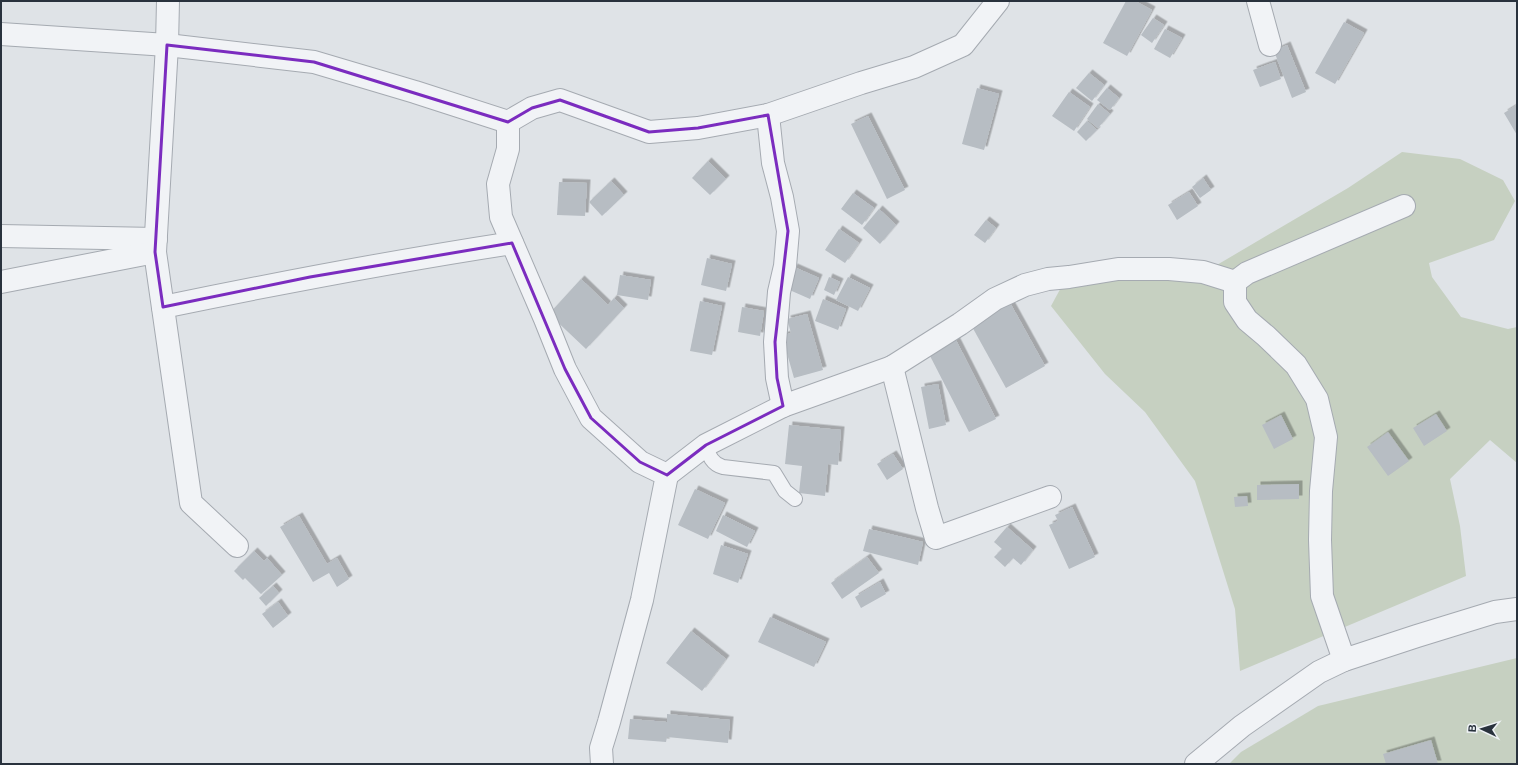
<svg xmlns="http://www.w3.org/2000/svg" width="1518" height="765" font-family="Arial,sans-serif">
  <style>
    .green { fill: #c6d0c1 }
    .building { fill: #b7bdc3; filter: url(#shadow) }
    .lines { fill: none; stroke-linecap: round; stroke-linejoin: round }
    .lane-casing { stroke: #a5aab1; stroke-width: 16 }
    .street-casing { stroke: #a5aab1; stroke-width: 24 }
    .lane { stroke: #f1f3f6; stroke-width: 14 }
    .street { stroke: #f1f3f6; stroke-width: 22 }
    .marked { fill: none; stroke: #7b2cbf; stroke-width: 3; stroke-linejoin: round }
  </style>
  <defs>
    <filter id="shadow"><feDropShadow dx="3.5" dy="-3.5" stdDeviation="0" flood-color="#0004"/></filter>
  </defs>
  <rect width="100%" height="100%" fill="#dfe3e7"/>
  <!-- green -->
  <g class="green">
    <polygon points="1402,152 1460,159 1503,180 1515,201 1494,240 1429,263 1432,277 1461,317 1508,329 1517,327 1517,463 1490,440 1450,479 1460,526 1466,576 1240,671 1235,609 1195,481 1145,412 1105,374 1051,306 1064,282 1119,273 1193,279 1348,188"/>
    <polygon points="1517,658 1517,764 1229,764 1241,752 1318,706"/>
  </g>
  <!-- building -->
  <g class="building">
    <polygon points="1126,1 1135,1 1152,10 1127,56 1103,43"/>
    <polygon points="1153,18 1164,25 1152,43 1141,35"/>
    <polygon points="1344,22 1364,33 1335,84 1315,73"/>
    <polygon points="1165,29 1182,38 1170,58 1154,49"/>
    <polygon points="1287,45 1306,92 1292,98 1274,51"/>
    <polygon points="1275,62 1281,79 1260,87 1253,70"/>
    <polygon points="1089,73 1104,85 1092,101 1076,88"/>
    <polygon points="977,88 999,94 984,150 962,144"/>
    <polygon points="1107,88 1119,98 1110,110 1097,100"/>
    <polygon points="1069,92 1090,107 1074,131 1052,116"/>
    <polygon points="1098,104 1110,114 1098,128 1087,119"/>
    <polygon points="1517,105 1517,135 1504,113"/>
    <polygon points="868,116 905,190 887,199 851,124"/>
    <polygon points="1087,121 1097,130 1086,141 1077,132"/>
    <polygon points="708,161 726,179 710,195 692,178"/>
    <polygon points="1203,178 1211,190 1200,198 1192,187"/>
    <polygon points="611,181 624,195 602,216 589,202"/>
    <polygon points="559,182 587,183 585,216 557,215"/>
    <polygon points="1189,192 1198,206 1177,220 1168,205"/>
    <polygon points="853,193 874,208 862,225 841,209"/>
    <polygon points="879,209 896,225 880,244 863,228"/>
    <polygon points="986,220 996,228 985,243 974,235"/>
    <polygon points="839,229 859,243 845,263 825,250"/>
    <polygon points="707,258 732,264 726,291 701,285"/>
    <polygon points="794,267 819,278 810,299 785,288"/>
    <polygon points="620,275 651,280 648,300 617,295"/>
    <polygon points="829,277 840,282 834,295 824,290"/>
    <polygon points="848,277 870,288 858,311 836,300"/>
    <polygon points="581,279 608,305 614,298 624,308 586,349 549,314"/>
    <polygon points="823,299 846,309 838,330 815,321"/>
    <polygon points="700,301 722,306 712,355 690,351"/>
    <polygon points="1009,301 1045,366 1006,388 970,323"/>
    <polygon points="742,307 764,311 760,336 738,332"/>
    <polygon points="807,314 823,370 794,378 782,336 791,333 787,319"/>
    <polygon points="955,338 996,419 969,432 928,352"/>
    <polygon points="938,384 946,425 929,429 921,387"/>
    <polygon points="1436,414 1447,431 1424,446 1413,428"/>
    <polygon points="1281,415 1293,439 1274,449 1262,425"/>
    <polygon points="789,425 841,430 838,465 828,464 825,496 799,493 802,466 785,464"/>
    <polygon points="1388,432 1409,461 1388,476 1367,447"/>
    <polygon points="893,454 903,469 887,480 877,464"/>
    <polygon points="1299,484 1299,499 1257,500 1257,485"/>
    <polygon points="695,489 725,503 708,539 678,525"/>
    <polygon points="1247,496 1248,506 1235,507 1234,497"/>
    <polygon points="1072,507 1095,557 1069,569 1049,525 1058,521 1055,515"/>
    <polygon points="723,515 755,531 747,547 716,531"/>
    <polygon points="299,516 327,564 337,558 349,579 337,587 329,573 313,582 280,527"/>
    <polygon points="1007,527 1033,550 1021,565 1013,558 1005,567 994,557 1002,549 994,542"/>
    <polygon points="869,529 923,542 918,565 863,551"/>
    <polygon points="721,545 748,554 738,583 713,574"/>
    <polygon points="254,551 264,561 267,558 282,575 261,594 245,578 243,580 234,571"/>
    <polygon points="867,557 879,573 842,599 831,583"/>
    <polygon points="880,582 886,594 861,608 855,597"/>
    <polygon points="273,586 279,593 266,606 259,598"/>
    <polygon points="278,602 288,616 273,628 262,614"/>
    <polygon points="770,617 826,642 814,667 758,642"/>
    <polygon points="691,631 726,659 702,691 666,663"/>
    <polygon points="667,714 730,720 728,743 667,737 666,742 628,739 630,719 667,722"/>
    <polygon points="1431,740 1438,764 1386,764 1383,754"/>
  </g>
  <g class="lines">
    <defs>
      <path id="lane" d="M 706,445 C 709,456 712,464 723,467 L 774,473 L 785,491 L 795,499"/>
      <g id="street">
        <polyline points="168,1 167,45 155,252 191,503 237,546"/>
        <polyline points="1258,1 1270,45"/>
        <polyline points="1,34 167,45 314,62 415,92 508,122 532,108 560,100 649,132 698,128 768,115 861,83 914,67 963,45 998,1"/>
        <polyline points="768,115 773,163 782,197 788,231 785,266 779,292 775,342 777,378 783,406"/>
        <polyline points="508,122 508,149 498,184 501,217 545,319 565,369 591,418 640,462 667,475 642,600 609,722 601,748 602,764"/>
        <polyline points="1,236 156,239"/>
        <polyline points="1,282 155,252"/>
        <path d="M 163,307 C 279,283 395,261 512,243"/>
        <polyline points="892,367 927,508 936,538 1050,497"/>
        <polyline points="667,475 706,445 783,406 892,367 960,324 995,299 1025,285 1048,279 1069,277 1118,269 1169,269 1203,272 1235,282"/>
        <polyline points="1344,660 1322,596 1320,540 1321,491 1326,437 1317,399 1296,365 1266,336 1247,320 1235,302 1235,282 1247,273 1404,206"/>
        <polyline points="1196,764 1242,726 1319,672 1344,660 1417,636 1495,612 1517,609"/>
      </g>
    </defs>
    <!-- lane casing -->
    <use href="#lane" class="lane-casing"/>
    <!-- street casing -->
    <use href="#street" class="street-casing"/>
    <!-- lane -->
    <use href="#lane" class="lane"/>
    <!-- street -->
    <use href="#street" class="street"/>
  </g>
  <!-- marked area -->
  <path class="marked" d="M 167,45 L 314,62 L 508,122 L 532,108 L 560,100 L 649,132 L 698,128 L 768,115 L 788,231 L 775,342 L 777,378 L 783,406 L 706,445 L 667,475 L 640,462 L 591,418 L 565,369 L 512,243 L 310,277 L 163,307 L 155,252 Z"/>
  <!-- border -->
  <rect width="1518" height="765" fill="none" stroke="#29323d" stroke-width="4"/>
  <!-- north arrow -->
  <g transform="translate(1482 729) rotate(274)" stroke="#eef2f5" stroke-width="3" paint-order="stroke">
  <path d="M0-3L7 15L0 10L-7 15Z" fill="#29323d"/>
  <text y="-6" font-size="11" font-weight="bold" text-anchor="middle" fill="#29323d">B</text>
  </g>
</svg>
